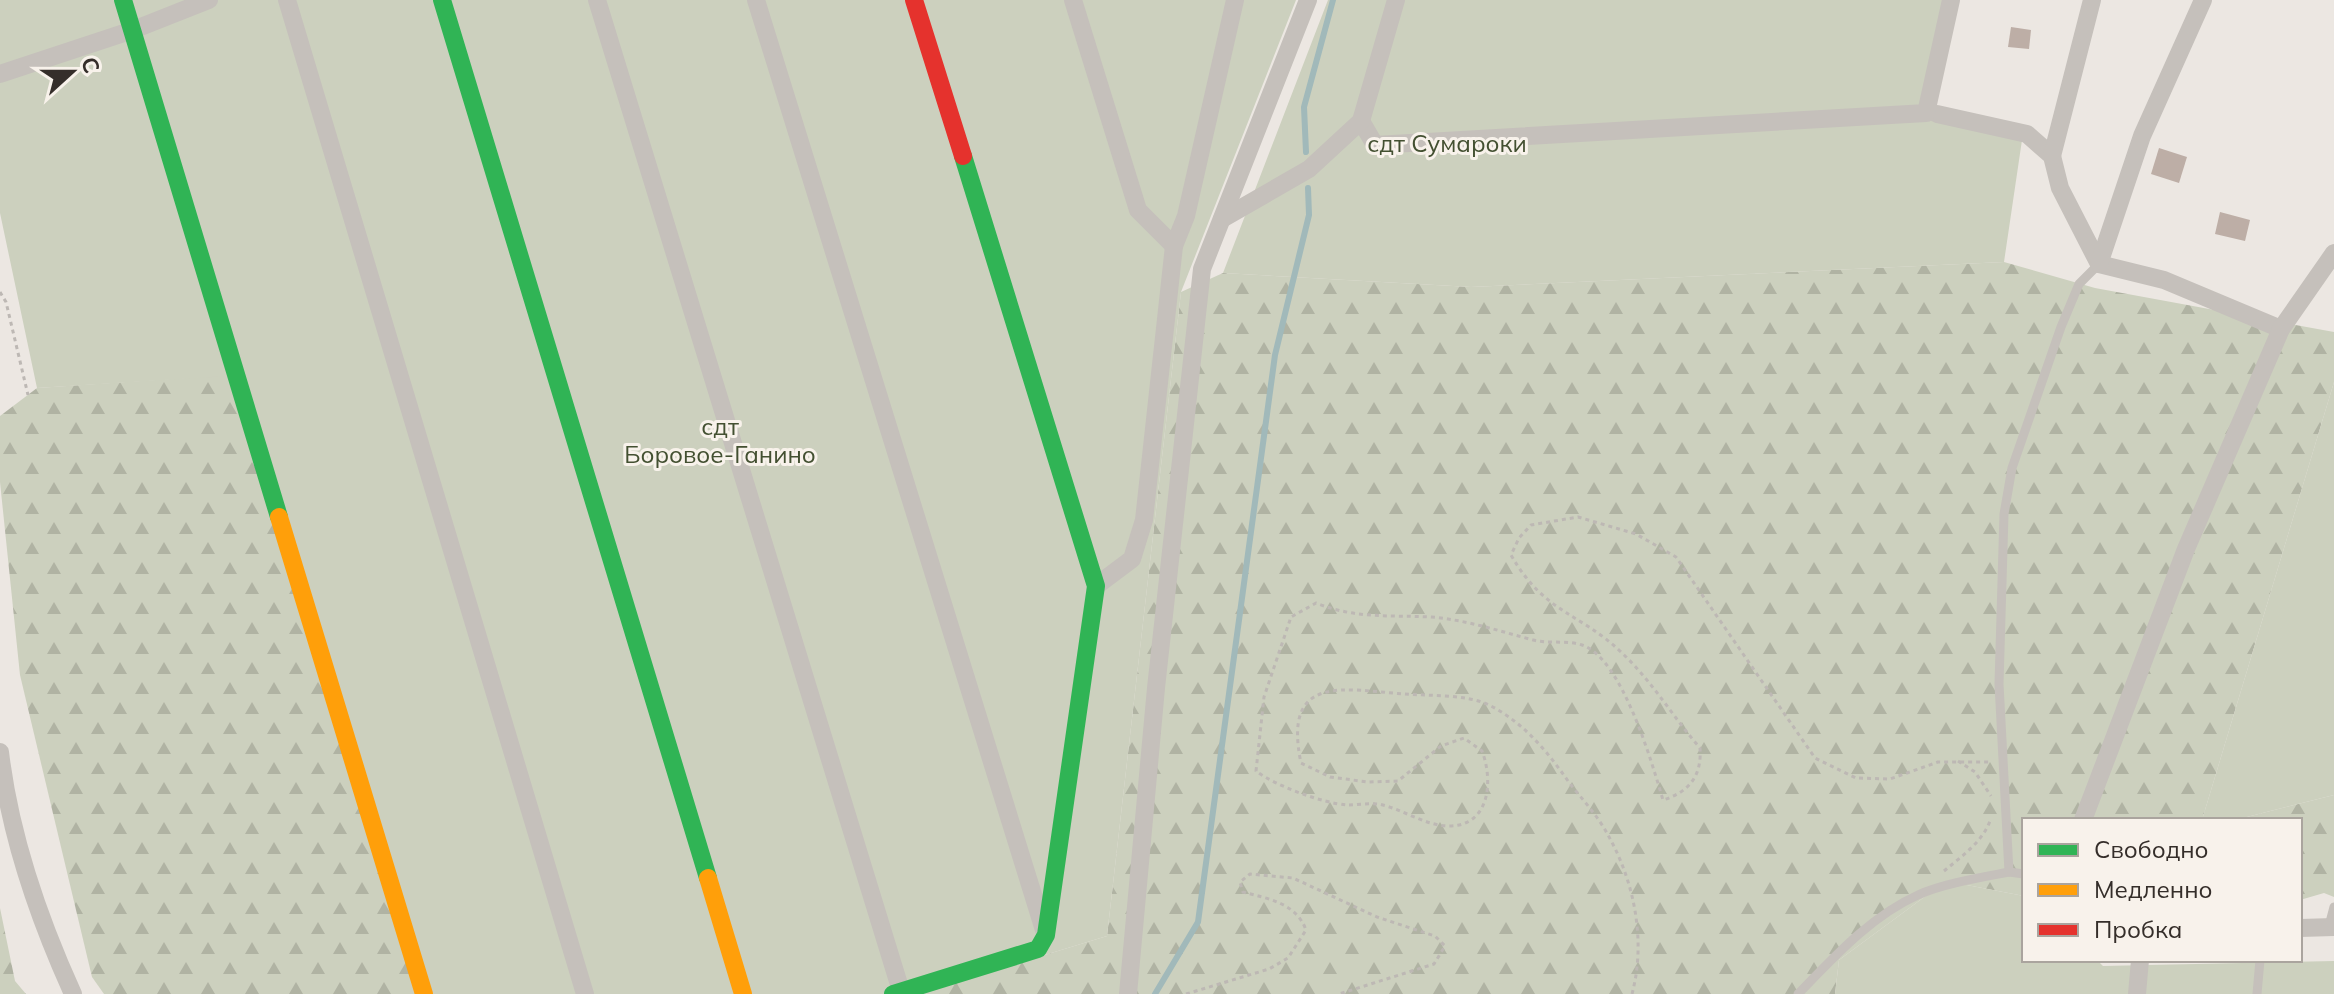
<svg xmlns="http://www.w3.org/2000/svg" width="2334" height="994" font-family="Mulish,sans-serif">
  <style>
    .forest { fill: url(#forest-firs) }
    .garden { fill: #ccd0be }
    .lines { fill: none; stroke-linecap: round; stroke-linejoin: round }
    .stream { stroke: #a1b9ba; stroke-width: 6 }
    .building { fill: #bdaea6 }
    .path { stroke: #bdb8b4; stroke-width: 3; stroke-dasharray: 4 4; stroke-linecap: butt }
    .lane { stroke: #c5c0bb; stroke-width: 9 }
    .street { stroke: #c5c0bb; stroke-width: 18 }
    .fast { stroke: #30b455; stroke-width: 18 }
    .slow { stroke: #ff9f0a; stroke-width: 18 }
    .jam { stroke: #e5322d; stroke-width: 18 }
    .labels { text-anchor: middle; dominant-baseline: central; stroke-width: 6; stroke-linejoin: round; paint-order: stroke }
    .park-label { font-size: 24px; fill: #435031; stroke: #f8f2eb }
  </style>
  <defs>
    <pattern id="forest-firs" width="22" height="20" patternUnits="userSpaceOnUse" patternTransform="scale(2)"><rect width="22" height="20" fill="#ccd0be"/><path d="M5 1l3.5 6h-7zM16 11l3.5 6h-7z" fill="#b0b3a3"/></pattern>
  </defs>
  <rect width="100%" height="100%" fill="#ece7e2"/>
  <!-- forest -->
  <g class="forest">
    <polygon points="2004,262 2095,288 2334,332 2334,382 2202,820 2024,820 2024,896 1946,881 1839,960 1835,994 917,994 1107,936 1181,292 1223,273 1471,287"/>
    <polygon points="244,374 419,994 104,994 92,977 20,675 0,482 0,416 37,388"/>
    <polygon points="2334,795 2334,897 2324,893 2300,900 2300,820 2235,820"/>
    <polygon points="0,908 15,981 26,994 0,994"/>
  </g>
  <!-- garden -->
  <g class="garden">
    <polygon points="0,0 1296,0 1181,292 1107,936 917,994 419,994 244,375 37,388 0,213"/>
    <polygon points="1328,0 1951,0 1926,113 2022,140 2004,262 1471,287 1223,273"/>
    <polygon points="2334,382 2334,795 2235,820 2202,820"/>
    <polygon points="1946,881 2024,896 2024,960 2097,960 2103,966 2334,961 2334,994 1835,994 1839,960"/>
  </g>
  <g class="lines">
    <!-- stream -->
    <g class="stream">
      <polyline points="1306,152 1304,107 1333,0"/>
      <polyline points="1155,994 1198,922 1275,355 1309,215 1308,188"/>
    </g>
  </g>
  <!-- building -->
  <g class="building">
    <polygon points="2011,27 2031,30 2029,49 2008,47"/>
    <polygon points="2159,148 2187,157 2179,183 2151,174"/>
    <polygon points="2220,212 2250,220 2245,241 2215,234"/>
  </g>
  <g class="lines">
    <!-- path -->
    <g class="path">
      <polyline points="0,292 6,302 28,395"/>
      <polyline points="1958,761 1975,772 1991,796"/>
      <path d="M 1944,871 C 1962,856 1984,841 1991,818"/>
      <path d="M 1186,994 L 1269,969 L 1288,958 L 1306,930 C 1296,903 1269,899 1243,892 L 1240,882 L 1250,874 L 1293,878 L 1377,917 L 1435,936 L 1445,946 L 1434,964 L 1339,994"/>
      <path d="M 1632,994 C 1646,942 1635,883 1608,835 C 1598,816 1581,798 1568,781 C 1547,751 1523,722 1489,705 C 1466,694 1430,696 1405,694 C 1345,690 1282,672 1301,763 L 1330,777 L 1368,782 L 1398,781 L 1441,746 L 1464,738 L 1482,751 C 1493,779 1491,826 1449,826 C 1425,826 1401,808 1378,804 C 1368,803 1357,805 1347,805 C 1322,803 1276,786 1256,771 L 1264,697 L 1291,617 L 1316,603 C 1355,619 1391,615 1431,617 C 1467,620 1499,631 1533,640 C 1549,644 1567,640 1582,645 C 1622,658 1652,763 1663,800 C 1689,792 1702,776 1700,748 C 1673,717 1652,681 1621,652 C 1579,612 1545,614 1511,555 L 1519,538 L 1531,525 L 1578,517 L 1636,534 L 1676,557 L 1815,758 L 1856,778 L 1890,779 L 1938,762 L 1991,762"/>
    </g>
    <!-- lane -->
    <g class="lane">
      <polyline points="2009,872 1999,684 2004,514 2012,468 2061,327 2079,284 2099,264"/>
      <polyline points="2329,926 2334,907"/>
      <path d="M 1798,994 C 1834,957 1871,916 1918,895 C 1941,884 1983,877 2009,872 L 2024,874"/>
      <polyline points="2257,994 2260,960"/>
    </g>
    <!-- street -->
    <g class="street">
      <polyline points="287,0 585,994"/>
      <polyline points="597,0 901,991"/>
      <polyline points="756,0 1044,930"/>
      <polyline points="1073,0 1138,210 1174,246"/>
      <polyline points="0,74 133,30 209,0"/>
      <polyline points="1937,114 2027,134 2052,156 2060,188 2099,264 2164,280 2281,329"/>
      <polyline points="1361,121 1375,145 1926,113 1951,0"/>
      <polyline points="2052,156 2092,0"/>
      <polyline points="1222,219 1309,169 1361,121 1396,0"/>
      <polyline points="2099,264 2142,136 2203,0"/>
      <polyline points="1096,586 1132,559 1144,520 1174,246 1186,216 1235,0"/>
      <path d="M 0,752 C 10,837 38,917 73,994"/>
      <polyline points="2083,820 2186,549 2281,329 2334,253"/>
      <polyline points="2300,928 2334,927"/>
      <polyline points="1128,994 1156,688 1202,269 1308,0"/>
      <polyline points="2137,994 2140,960"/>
    </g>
    <!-- fast -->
    <g class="fast">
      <polyline points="123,0 279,517"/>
      <polyline points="442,0 708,878"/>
      <polyline points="893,994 1038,949 1046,935 1096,586 963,156"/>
    </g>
    <!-- slow -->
    <g class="slow">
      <polyline points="279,517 424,994"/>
      <polyline points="708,878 743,994"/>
    </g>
    <!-- jam -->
    <polyline class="jam" points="914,0 963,156"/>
  </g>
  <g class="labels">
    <!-- park labels -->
    <g class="park-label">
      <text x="1447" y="143">сдт Сумароки</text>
      <text x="720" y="426">сдт<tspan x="720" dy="28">Боровое-Ганино</tspan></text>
    </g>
  </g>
  <!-- legend -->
  <rect x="2022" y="818" width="280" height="144" fill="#f8f2eb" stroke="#aaa49e" stroke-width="2"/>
  <rect x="2038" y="844" width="40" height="12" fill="#30b455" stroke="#aaa49e" stroke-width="2"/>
  <text x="2094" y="858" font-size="24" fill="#352e2a">Свободно</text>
  <rect x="2038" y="884" width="40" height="12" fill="#ff9f0a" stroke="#aaa49e" stroke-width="2"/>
  <text x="2094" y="898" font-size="24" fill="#352e2a">Медленно</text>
  <rect x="2038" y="924" width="40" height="12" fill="#e5322d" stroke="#aaa49e" stroke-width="2"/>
  <text x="2094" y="938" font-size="24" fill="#352e2a">Пробка</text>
  <!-- north arrow -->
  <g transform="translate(72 72) rotate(69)" stroke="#f8f2eb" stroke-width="6" paint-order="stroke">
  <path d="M0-6L14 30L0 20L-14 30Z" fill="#352e2a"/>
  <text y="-12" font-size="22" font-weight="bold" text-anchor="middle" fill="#352e2a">С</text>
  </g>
</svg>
